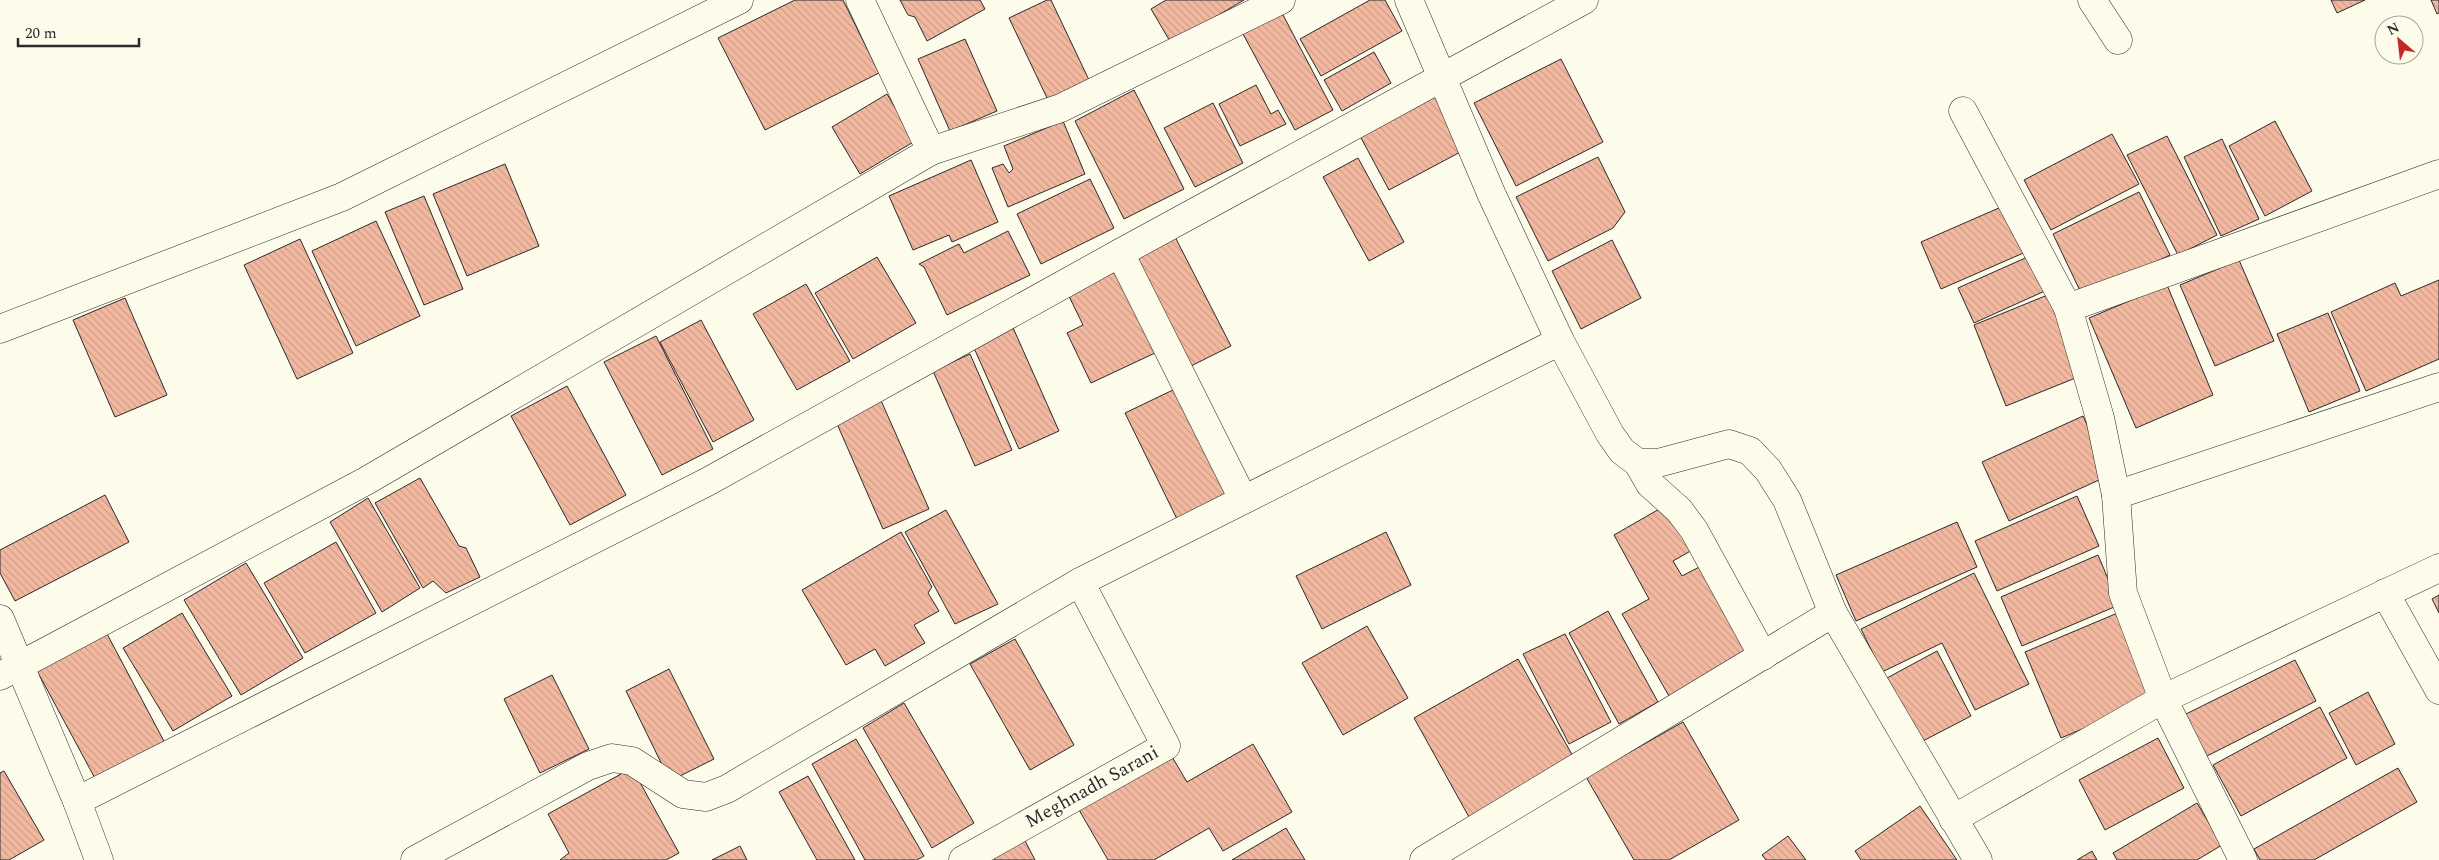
<svg xmlns="http://www.w3.org/2000/svg" width="2439" height="860" font-family="Spectral,serif">
  <style>
    .building { fill: url(#building-back-hatch); stroke: #2b2b2b }
    .lines { fill: none; stroke-linecap: round; stroke-linejoin: round }
    .minor-casing { stroke: #2b2b2b; stroke-width: 29 }
    .minor { stroke: #fdfbea; stroke-width: 28 }
    .labels { text-anchor: middle; dominant-baseline: central; stroke-width: 4; stroke-linejoin: round; paint-order: stroke }
    .street-label { font-size: 19px; fill: #2b2b2b; stroke: #fdfbea }
  </style>
  <defs>
    <pattern id="building-back-hatch" width="6" height="6" patternUnits="userSpaceOnUse" patternTransform="scale(1.25)"><rect width="6" height="6" fill="#f2b8a0"/><path d="M-1 5l2 2M0 0l6 6M5-1l2 2" fill="none" stroke="#d09e8a"/></pattern>
  </defs>
  <rect width="100%" height="100%" fill="#fdfbea"/>
  <!-- building -->
  <g class="building">
    <polygon points="795,0 843,0 879,73 765,130 718,38"/>
    <polygon points="900,0 980,0 985,9 927,41 915,17 908,15"/>
    <polygon points="1047,0 1051,0 1089,80 1048,100 1009,18"/>
    <polygon points="1166,0 1244,0 1171,43 1151,9"/>
    <polygon points="1370,0 1385,0 1402,31 1321,76 1300,39"/>
    <polygon points="2331,0 2365,0 2337,13"/>
    <polygon points="2431,0 2439,0 2439,13 2437,14"/>
    <polygon points="1282,13 1333,110 1295,130 1243,34"/>
    <polygon points="965,39 997,111 950,131 918,59"/>
    <polygon points="1374,52 1391,83 1342,111 1324,80"/>
    <polygon points="1561,59 1603,142 1516,186 1474,103"/>
    <polygon points="1256,85 1271,114 1278,110 1286,124 1240,146 1219,104"/>
    <polygon points="1134,90 1184,189 1124,219 1075,121"/>
    <polygon points="887,94 915,141 860,174 832,127"/>
    <polygon points="1437,94 1466,149 1389,190 1360,136"/>
    <polygon points="1213,103 1243,163 1195,187 1164,128"/>
    <polygon points="1063,121 1085,174 1008,207 992,168 1003,164 1009,173 1013,169 1004,146"/>
    <polygon points="2275,121 2312,191 2265,216 2229,146"/>
    <polygon points="2112,134 2139,184 2051,230 2024,180"/>
    <polygon points="2167,136 2217,235 2178,255 2127,155"/>
    <polygon points="2222,139 2259,219 2221,236 2184,157"/>
    <polygon points="1598,157 1625,212 1613,228 1548,261 1516,197"/>
    <polygon points="1358,158 1404,242 1369,261 1323,177"/>
    <polygon points="971,160 998,222 952,242 949,235 913,250 889,196"/>
    <polygon points="505,164 539,246 467,276 433,194"/>
    <polygon points="1090,179 1114,228 1041,264 1017,214"/>
    <polygon points="2139,192 2170,255 2083,297 2053,234"/>
    <polygon points="424,196 463,289 424,305 385,212"/>
    <polygon points="2008,204 2028,251 1941,289 1921,242"/>
    <polygon points="376,221 420,316 356,346 312,251"/>
    <polygon points="1008,231 1030,275 947,315 924,267 919,264 959,244 964,253"/>
    <polygon points="1172,231 1231,346 1191,366 1131,252"/>
    <polygon points="300,239 353,353 297,379 244,265"/>
    <polygon points="1612,240 1641,298 1581,329 1552,271"/>
    <polygon points="2032,255 2047,290 1974,323 1958,288"/>
    <polygon points="877,257 916,323 853,359 815,293"/>
    <polygon points="2239,260 2274,341 2215,366 2180,285"/>
    <polygon points="1115,267 1155,353 1091,383 1067,333 1083,325 1066,290"/>
    <polygon points="2439,280 2439,359 2366,391 2331,312 2395,283 2401,296"/>
    <polygon points="806,284 850,361 797,390 753,314"/>
    <polygon points="2167,285 2213,395 2136,428 2089,318"/>
    <polygon points="2050,294 2083,375 2006,406 1974,325"/>
    <polygon points="125,298 167,395 115,417 73,320"/>
    <polygon points="2328,313 2360,391 2309,412 2277,334"/>
    <polygon points="701,320 754,420 713,442 660,342"/>
    <polygon points="1010,321 1059,431 1019,449 970,339"/>
    <polygon points="656,336 713,449 662,475 604,362"/>
    <polygon points="970,354 1012,450 975,466 933,371"/>
    <polygon points="567,386 626,495 570,525 511,416"/>
    <polygon points="1175,389 1226,495 1177,519 1125,413"/>
    <polygon points="879,396 929,509 883,529 834,417"/>
    <polygon points="2083,416 2110,475 2009,521 1982,462"/>
    <polygon points="420,478 459,546 466,548 480,577 446,593 433,581 423,588 375,503"/>
    <polygon points="105,495 129,542 15,601 0,573 0,550"/>
    <polygon points="2077,496 2099,546 1997,591 1975,541"/>
    <polygon points="368,498 420,588 382,612 330,522"/>
    <polygon points="1668,504 1694,549 1673,561 1682,576 1705,564 1754,648 1669,696 1622,614 1649,599 1614,535"/>
    <polygon points="946,510 998,604 955,624 905,532"/>
    <polygon points="1957,522 1977,567 1856,621 1836,575"/>
    <polygon points="901,532 932,587 928,593 939,611 914,625 925,643 885,666 875,649 846,665 802,590"/>
    <polygon points="1386,532 1411,585 1322,629 1296,576"/>
    <polygon points="336,542 376,613 305,653 264,583"/>
    <polygon points="2098,555 2119,605 2022,646 2001,597"/>
    <polygon points="246,563 303,658 241,695 184,600"/>
    <polygon points="1974,573 2029,684 1975,710 1942,643 1882,672 1861,629"/>
    <polygon points="2439,595 2439,613 2432,599"/>
    <polygon points="1608,611 1658,702 1619,724 1569,633"/>
    <polygon points="2120,612 2156,698 2061,738 2025,652"/>
    <polygon points="182,613 232,696 173,731 123,648"/>
    <polygon points="1367,626 1408,698 1343,735 1302,663"/>
    <polygon points="106,632 166,745 97,782 36,669"/>
    <polygon points="1565,634 1611,722 1569,744 1523,654"/>
    <polygon points="1015,639 1074,745 1030,770 970,664"/>
    <polygon points="1937,651 1971,716 1921,742 1887,678"/>
    <polygon points="1518,659 1574,758 1469,817 1414,718"/>
    <polygon points="2295,660 2316,701 2205,757 2184,715"/>
    <polygon points="669,669 714,759 670,781 626,691"/>
    <polygon points="552,675 589,749 540,773 504,699"/>
    <polygon points="2368,692 2395,744 2356,765 2329,713"/>
    <polygon points="904,703 974,823 932,848 863,728"/>
    <polygon points="2320,707 2347,758 2241,816 2213,765"/>
    <polygon points="1683,722 1739,820 1669,860 1634,860 1586,777"/>
    <polygon points="2158,738 2184,788 2105,830 2079,780"/>
    <polygon points="856,739 924,856 917,860 865,860 812,764"/>
    <polygon points="1253,744 1292,812 1223,851 1209,828 1154,860 1108,860 1075,803 1168,750 1187,782"/>
    <polygon points="632,768 679,853 666,860 560,860 569,853 548,814"/>
    <polygon points="2398,768 2417,802 2314,860 2260,860 2254,849"/>
    <polygon points="4,771 44,840 9,860 0,860 0,773"/>
    <polygon points="808,776 855,860 817,860 779,792"/>
    <polygon points="2197,803 2222,845 2197,860 2117,860 2113,853"/>
    <polygon points="1920,806 1957,860 1861,860 1855,851"/>
    <polygon points="1286,828 1305,860 1232,860"/>
    <polygon points="1022,835 1035,860 995,860 990,851"/>
    <polygon points="1788,836 1806,860 1766,860 1762,855"/>
    <polygon points="740,846 747,860 712,860"/>
    <polygon points="2092,851 2097,860 2077,860"/>
  </g>
  <g class="lines">
    <defs>
      <g id="minor">
        <polyline points="860,0 931,151 1061,108 1281,0"/>
        <polyline points="1409,0 1491,193 1560,341 1610,434 1622,451 1638,463 1658,463 1729,444 1750,451 1768,470 1787,500 1833,613 1978,860"/>
        <polyline points="2092,0 2118,40"/>
        <polyline points="1963,111 2068,308 2439,174"/>
        <polyline points="1120,253 1243,499"/>
        <polyline points="2068,308 2100,418 2116,495 2123,593 2163,699 2243,860"/>
        <polyline points="0,329 342,197 739,0"/>
        <polyline points="1638,463 1650,484 1679,510 1694,530 1763,656"/>
        <polyline points="2116,495 2439,387"/>
        <polyline points="2385,593 2439,690"/>
        <polyline points="0,619 77,801 99,860"/>
        <polyline points="0,676 366,481 931,151"/>
        <polyline points="77,801 707,482 1120,253 1584,0"/>
        <polyline points="1953,819 2163,699 2439,568"/>
        <polyline points="415,860 588,766 612,758 632,761 683,794 706,797 727,789 1080,582 1560,341"/>
        <polyline points="963,860 1166,746 1080,582"/>
        <polyline points="1424,860 1833,613"/>
      </g>
    </defs>
    <!-- minor casing -->
    <use href="#minor" class="minor-casing"/>
    <!-- minor -->
    <use href="#minor" class="minor"/>
  </g>
  <g class="labels">
    <!-- street labels -->
    <g class="street-label">
      <text transform="translate(1092 787) rotate(-29)">Meghnadh Sarani</text>
    </g>
  </g>
  <!-- north arrow -->
  <g transform="translate(2399 40) rotate(332)"><circle r="24" fill="#fdfbea" stroke="#a9a89e"/>
  <path d="M0-4L9 19L0 12L-9 19Z" fill="#c62828"/>
  <text y="-8" font-size="14" font-weight="bold" text-anchor="middle" fill="#2b2b2b">N</text>
  </g>
  <!-- scale -->
  <path d="M18 38v8h121v-8" fill="none" stroke="#2b2b2b" stroke-width="2.5"/>
  <text x="25" y="38" font-size="15" fill="#2b2b2b" stroke="#fdfbea" stroke-width="4" paint-order="stroke">20 m</text>
</svg>
